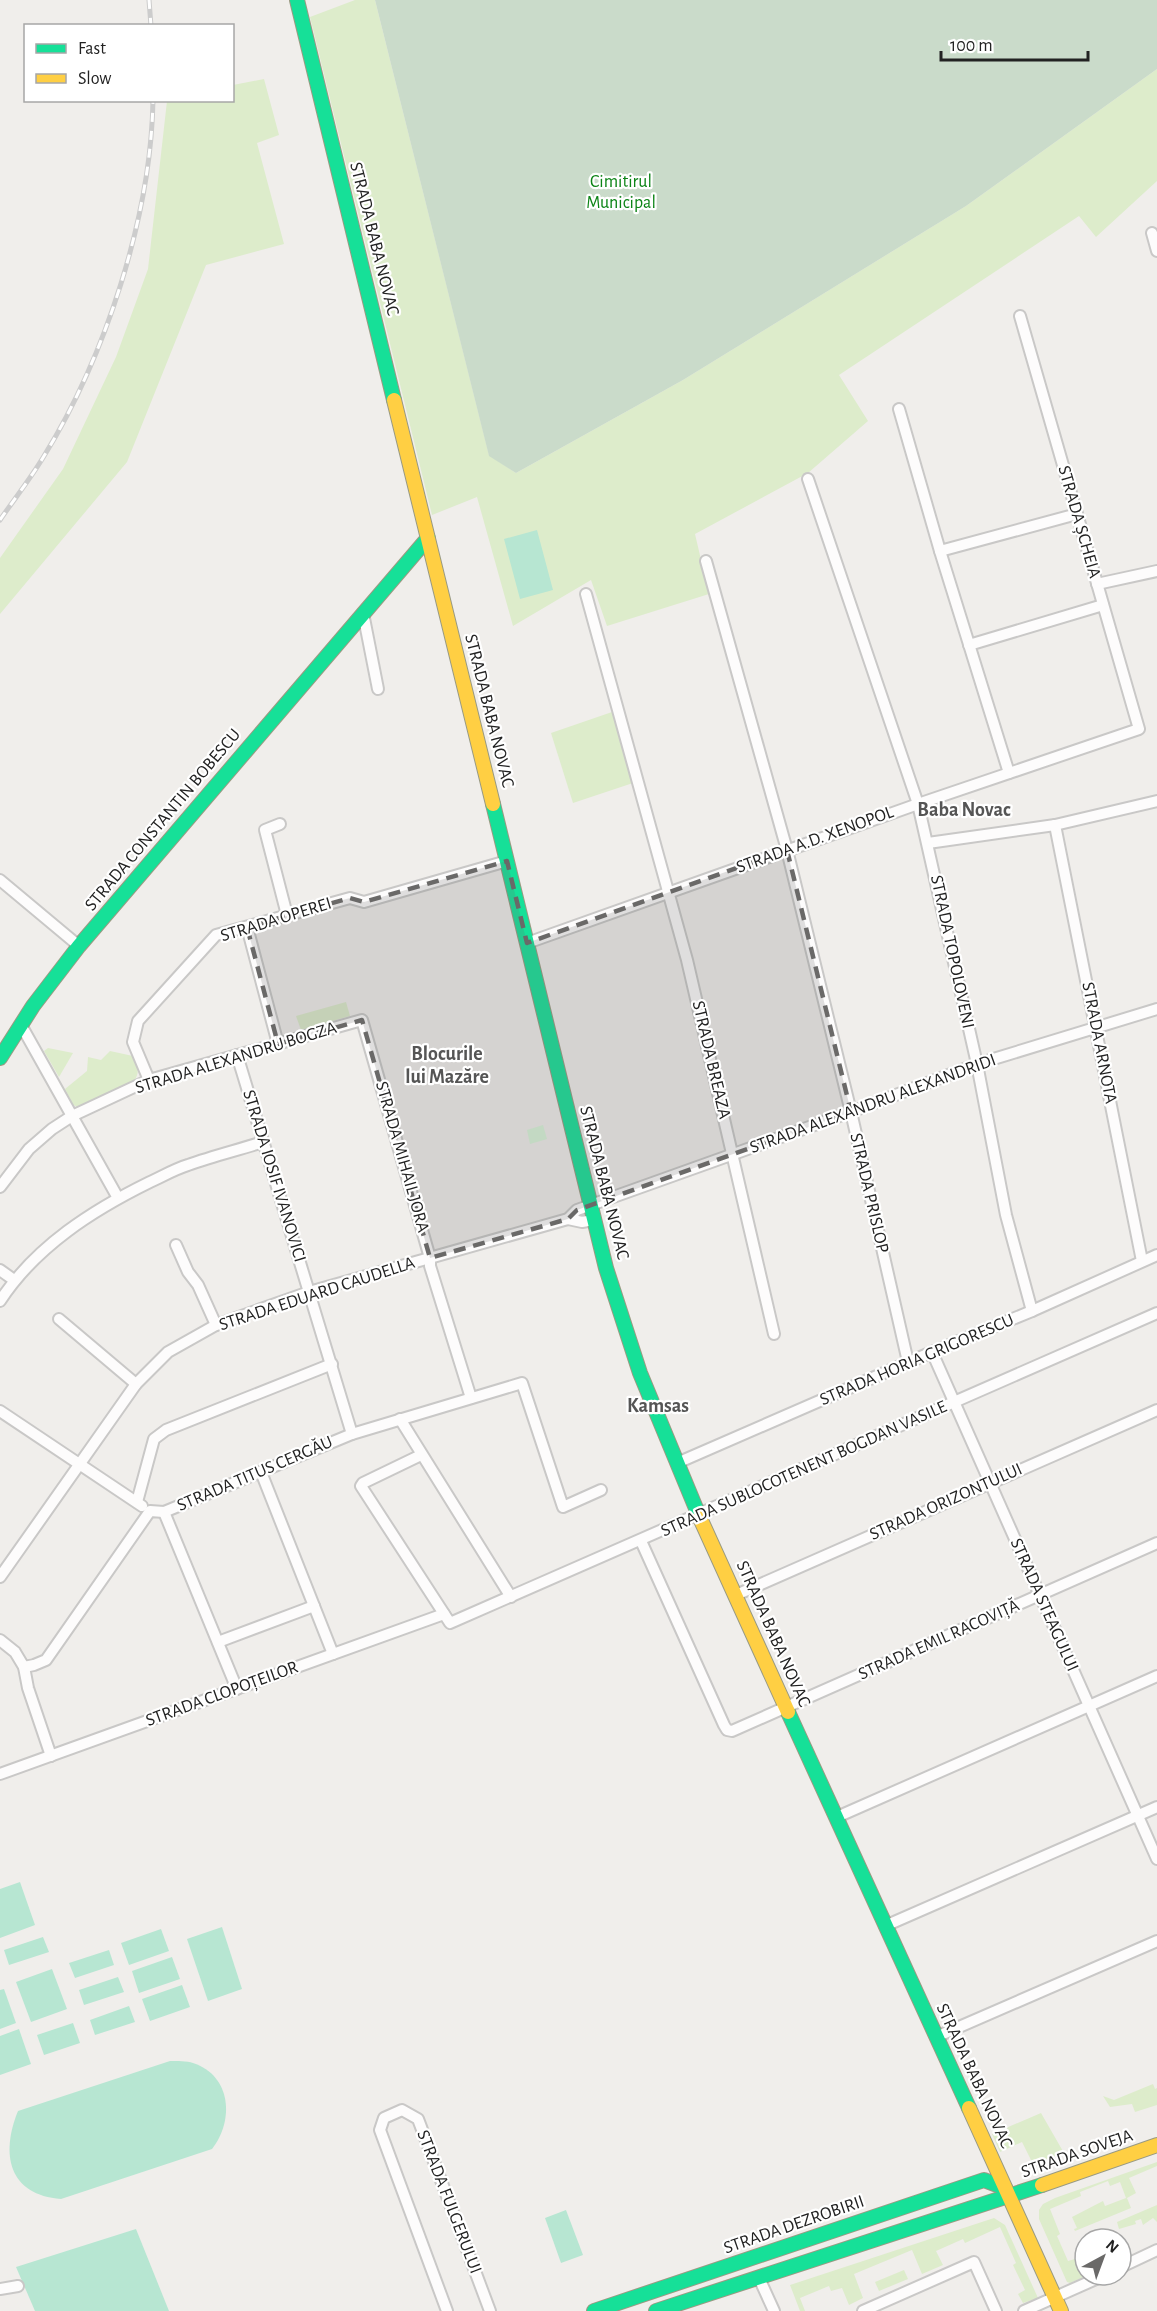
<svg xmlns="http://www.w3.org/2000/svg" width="1157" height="2311" font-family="'Alegreya Sans',sans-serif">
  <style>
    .grass { fill: #ddeccb }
    .cemetery { fill: #cadbca }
    .park { fill: #daf5da }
    .pitch { fill: #b7e6d2 }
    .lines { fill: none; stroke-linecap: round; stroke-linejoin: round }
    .street-casing { stroke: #c9c8c7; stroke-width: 14 }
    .fast-casing { stroke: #999a82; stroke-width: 16 }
    .slow-casing { stroke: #999a82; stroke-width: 16 }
    .street { stroke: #fdfcfc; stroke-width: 10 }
    .fast { stroke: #16e098; stroke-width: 14 }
    .slow { stroke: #ffcf43; stroke-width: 14 }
    .rail-casing { stroke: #ccc; stroke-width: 5 }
    .rail { stroke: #fff; stroke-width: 3; stroke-dasharray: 9; stroke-linecap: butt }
    .marked { fill: #6a6968; fill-opacity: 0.2; stroke: #6a6968; stroke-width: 4.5; stroke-dasharray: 12 8; stroke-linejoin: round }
    .labels { text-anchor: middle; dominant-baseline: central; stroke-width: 4.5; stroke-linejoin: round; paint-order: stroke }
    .park-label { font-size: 18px; fill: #0c8416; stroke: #fff }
    .street-label { font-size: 18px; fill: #222; stroke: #fff }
    .neighbourhood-label { font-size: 20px; font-weight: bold; fill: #555; stroke: #fff }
  </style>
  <rect width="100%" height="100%" fill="#f0eeeb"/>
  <!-- grass -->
  <g class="grass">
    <polygon points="355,0 375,0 489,455 516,473 683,380 966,206 1157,69 1157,181 1096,237 1079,216 839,375 868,421 808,473 695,534 709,594 607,626 591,580 513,626 477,497 432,515 310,17"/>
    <polygon points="264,79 279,135 257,143 284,244 206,265 127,462 0,614 0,558 63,469 116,357 148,269 167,101 232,100 233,85"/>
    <polygon points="612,712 636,782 573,803 551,733"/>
    <polygon points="346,1002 350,1016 301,1030 296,1016"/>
    <polygon points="48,1048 73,1053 59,1077 44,1051"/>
    <path d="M 110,1051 L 133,1056 C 139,1067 140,1073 133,1083 L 78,1107 L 73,1105 L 65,1089 L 87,1071 L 88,1057 L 101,1060 Z"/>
    <polygon points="1153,2084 1155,2089 1157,2088 1157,2105 1135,2112 1132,2104 1110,2107 1103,2096 1114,2100"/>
    <polygon points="1041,2113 1064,2153 1033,2164 1022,2142 1000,2152 992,2134"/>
    <polygon points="1157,2162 1157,2166 1129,2178 1136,2193 1127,2198 1131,2208 1075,2231 1074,2229 1077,2228 1072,2217 1103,2201 1105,2206 1126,2198 1120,2182 1110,2186 1108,2181 1080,2192 1081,2196 1050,2209 1060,2234 1057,2236 1068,2261 1075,2259 1079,2269 1085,2267 1085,2275 1088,2275 1070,2283 1067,2282 1039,2219 1039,2210 1043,2204 1055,2198"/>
    <polygon points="1157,2205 1157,2222 1153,2218 1143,2225 1141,2219 1135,2221 1136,2224 1119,2229 1117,2222"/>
    <polygon points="994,2218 1005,2225 1038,2298 1023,2303 1018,2294 1025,2290 1013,2265 1016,2263 1000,2227 965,2243 963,2239 936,2251 943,2265 922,2274 912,2250 854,2274 863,2298 849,2305 842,2288 831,2291 829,2286 800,2298 805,2311 800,2311 790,2285"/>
    <polygon points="904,2270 908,2279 879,2291 875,2282"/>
  </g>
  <!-- cemetery -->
  <polygon class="cemetery" points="375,0 1157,0 1157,69 966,206 683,380 516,473 489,456"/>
  <!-- park -->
  <polygon class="park" points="543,1125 547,1139 530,1144 527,1130"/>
  <!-- pitch -->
  <g class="pitch">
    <polygon points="537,530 553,590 520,599 504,539"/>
    <polygon points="20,1882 35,1925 0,1938 0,1889"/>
    <polygon points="222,1927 242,1989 208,2001 187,1939"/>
    <polygon points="161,1929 169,1951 129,1965 121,1943"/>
    <polygon points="43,1937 49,1952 9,1965 4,1950"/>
    <polygon points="109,1950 114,1965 75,1978 69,1963"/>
    <polygon points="172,1957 180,1979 139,1993 132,1971"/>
    <polygon points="52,1969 67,2009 31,2022 16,1982"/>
    <polygon points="118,1977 124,1992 84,2005 79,1990"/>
    <polygon points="182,1985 190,2007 150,2021 142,1999"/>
    <polygon points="4,1989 16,2023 0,2029 0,1990"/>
    <polygon points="129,2006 135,2022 95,2035 90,2020"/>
    <polygon points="73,2023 80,2043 44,2055 37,2035"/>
    <polygon points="19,2029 31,2064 0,2075 0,2036"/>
    <path d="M 170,2061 C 177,2061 187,2061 193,2063 C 232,2076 234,2121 212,2149 L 61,2199 C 9,2195 0,2155 18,2111 Z"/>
    <polygon points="566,2210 583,2255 561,2263 545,2218"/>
    <polygon points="136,2229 169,2311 35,2311 16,2267"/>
  </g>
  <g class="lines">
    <defs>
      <g id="street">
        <polyline points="1152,233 1157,251"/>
        <polyline points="899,409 940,551 1009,773"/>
        <polyline points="808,479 918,804 977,1064 1006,1215 1032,1311"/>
        <polyline points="940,551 1077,514"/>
        <polyline points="706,561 787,850 851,1112 908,1362"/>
        <polyline points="1097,584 1157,571"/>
        <polyline points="586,594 687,960 774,1334"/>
        <polyline points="363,613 378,689"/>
        <polyline points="969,645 1103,605"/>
        <polyline points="280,824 265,830 287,915"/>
        <polyline points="1055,825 1142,1261"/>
        <polyline points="928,843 1055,825 1157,801"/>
        <polyline points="0,880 79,946"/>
        <polyline points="247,927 278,1044"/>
        <polyline points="527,943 918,804 1139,729 1020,316"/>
        <polyline points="21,1025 118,1198"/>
        <polyline points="237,1055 352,1434"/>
        <polyline points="149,1080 133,1042 138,1021 216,935 350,898 364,902 507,861"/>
        <polyline points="0,1187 29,1149 52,1129 72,1116 149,1080 362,1020 430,1258 430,1266 471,1398"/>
        <polyline points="568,1219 582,1222 594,1220"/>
        <polyline points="176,1245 188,1272 198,1285 216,1325"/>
        <polyline points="0,1270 14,1280"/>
        <path d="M 0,1301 C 36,1246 93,1210 150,1182 C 163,1176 175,1169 188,1165 C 213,1156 238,1150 263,1142"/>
        <polyline points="59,1319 136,1384"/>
        <polyline points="932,1352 1157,1859"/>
        <polyline points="0,1411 142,1506"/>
        <polyline points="400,1419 511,1597"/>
        <polyline points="421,1455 363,1483 361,1486 450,1623 1157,1313"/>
        <polyline points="677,1463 932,1352 1032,1311 1157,1255"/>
        <polyline points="261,1472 333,1654"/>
        <polyline points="137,1502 154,1439 166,1430 332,1364"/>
        <polyline points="164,1512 237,1689"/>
        <polyline points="641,1541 724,1725 727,1730 732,1731 1157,1543"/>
        <polyline points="0,1577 136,1384 168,1352 216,1325 309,1292 568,1219 577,1210 851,1112 977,1064 1157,1009"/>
        <polyline points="736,1595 1157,1410"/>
        <polyline points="0,1640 15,1652 24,1667 28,1688 51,1756"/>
        <polyline points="218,1642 314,1606"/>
        <polyline points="24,1667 34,1665 46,1660 150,1511 164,1512 352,1434 522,1383 563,1507 601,1490"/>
        <polyline points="0,1774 444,1614"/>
        <polyline points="837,1817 1157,1676"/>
        <polyline points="885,1926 1157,1807"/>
        <polyline points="936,2037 1157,1941"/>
        <polyline points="1121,2267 1157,2250"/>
        <polyline points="759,2278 774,2311"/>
        <polyline points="0,2289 18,2286"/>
        <polyline points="447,2311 380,2130 384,2118 402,2110 418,2119 490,2311"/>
        <polyline points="863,2311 974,2262 996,2311"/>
        <polyline points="1024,2311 1105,2275"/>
      </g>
      <g id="fast">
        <polyline points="297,0 394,400"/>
        <polyline points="493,804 606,1268 640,1373 700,1518"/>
        <polyline points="0,1058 33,1006 79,946 428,538"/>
        <polyline points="788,1712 969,2108"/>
        <polyline points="594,2311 984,2180 1005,2188"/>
        <polyline points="656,2311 1042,2185"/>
      </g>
      <g id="slow">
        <polyline points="394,400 493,804"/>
        <polyline points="700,1518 788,1712"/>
        <polyline points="969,2108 1061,2311"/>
        <polyline points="1042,2185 1157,2145"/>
      </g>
    </defs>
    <!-- street casing -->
    <use href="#street" class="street-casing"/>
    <!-- fast casing -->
    <use href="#fast" class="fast-casing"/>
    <!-- slow casing -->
    <use href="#slow" class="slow-casing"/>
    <!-- street -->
    <use href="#street" class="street"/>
    <!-- fast -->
    <use href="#fast" class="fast"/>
    <!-- slow -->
    <use href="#slow" class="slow"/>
    <defs>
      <g id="rail">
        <polyline points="149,0 151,26"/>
        <path d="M 0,520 C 15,498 31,478 44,456 C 105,357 151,217 153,100"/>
      </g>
    </defs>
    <!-- rail casing -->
    <use href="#rail" class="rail-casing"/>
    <!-- rail -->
    <use href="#rail" class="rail"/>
  </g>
  <!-- marked area -->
  <path class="marked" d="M 787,850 L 851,1112 L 577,1210 L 568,1219 L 430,1258 L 362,1020 L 278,1044 L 247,927 L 350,898 L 364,902 L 507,861 L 527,943 Z"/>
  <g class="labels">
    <!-- park labels -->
    <g class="park-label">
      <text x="621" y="182">Cimitirul<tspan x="621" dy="21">Municipal</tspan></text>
    </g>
    <!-- street labels -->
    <g class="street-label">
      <text transform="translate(374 239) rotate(76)">STRADA BABA NOVAC</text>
      <text transform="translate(1079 522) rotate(74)">STRADA ȘCHEIA</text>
      <text transform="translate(489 711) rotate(76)">STRADA BABA NOVAC</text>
      <text transform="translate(163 820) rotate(-50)">STRADA CONSTANTIN BOBESCU</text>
      <text transform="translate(815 840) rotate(-20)">STRADA A.D. XENOPOL</text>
      <text transform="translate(276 920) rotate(-17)">STRADA OPEREI</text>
      <text transform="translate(952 952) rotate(78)">STRADA TOPOLOVENI</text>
      <text transform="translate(1099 1043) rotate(79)">STRADA ARNOTA</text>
      <text transform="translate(236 1058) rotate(-17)">STRADA ALEXANDRU BOGZA</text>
      <text transform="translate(711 1060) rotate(77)">STRADA BREAZA</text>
      <text transform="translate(873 1104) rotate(-20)">STRADA ALEXANDRU ALEXANDRIDI</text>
      <text transform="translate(402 1157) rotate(74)">STRADA MIHAIL JORA</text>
      <text transform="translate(274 1176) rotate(73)">STRADA IOSIF IVANOVICI</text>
      <text transform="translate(604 1183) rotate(76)">STRADA BABA NOVAC</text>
      <text transform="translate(869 1193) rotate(77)">STRADA PRISLOP</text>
      <text transform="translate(317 1294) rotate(-18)">STRADA EDUARD CAUDELLA</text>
      <text transform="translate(917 1360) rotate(-23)">STRADA HORIA GRIGORESCU</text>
      <text transform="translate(804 1469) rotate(-24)">STRADA SUBLOCOTENENT BOGDAN VASILE</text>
      <text transform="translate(255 1474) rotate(-23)">STRADA TITUS CERGĂU</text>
      <text transform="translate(946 1502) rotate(-24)">STRADA ORIZONTULUI</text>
      <text transform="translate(1044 1605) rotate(66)">STRADA STEAGULUI</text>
      <text transform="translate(773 1634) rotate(66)">STRADA BABA NOVAC</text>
      <text transform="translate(939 1640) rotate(-24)">STRADA EMIL RACOVIȚĂ</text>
      <text transform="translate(222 1694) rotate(-20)">STRADA CLOPOȚEILOR</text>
      <text transform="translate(974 2076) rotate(65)">STRADA BABA NOVAC</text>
      <text transform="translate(1077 2154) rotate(-19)">STRADA SOVEJA</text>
      <text transform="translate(449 2202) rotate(69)">STRADA FULGERULUI</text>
      <text transform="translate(794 2225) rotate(-19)">STRADA DEZROBIRII</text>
    </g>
    <!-- neighbourhood labels -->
    <g class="neighbourhood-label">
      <text x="964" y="810">Baba Novac</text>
      <text x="447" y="1054">Blocurile<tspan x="447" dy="23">lui Mazăre</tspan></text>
      <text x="658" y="1406">Kamsas</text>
    </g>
  </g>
  <!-- legend -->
  <rect x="24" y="24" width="210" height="78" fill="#ffffff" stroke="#a7a7a7" stroke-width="1.5"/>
  <rect x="36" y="44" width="30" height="9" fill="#16e098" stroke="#a7a7a7" stroke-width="1.5"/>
  <text x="78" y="54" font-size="18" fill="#222222">Fast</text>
  <rect x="36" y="74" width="30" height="9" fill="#ffcf43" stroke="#a7a7a7" stroke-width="1.5"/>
  <text x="78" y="84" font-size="18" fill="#222222">Slow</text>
  <!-- north arrow -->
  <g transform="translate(1103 2257) rotate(41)"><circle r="28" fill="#ffffff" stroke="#a7a7a7" stroke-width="1.5"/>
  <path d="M0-4.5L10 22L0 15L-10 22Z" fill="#6a6968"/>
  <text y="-9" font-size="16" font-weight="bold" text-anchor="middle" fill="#222222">N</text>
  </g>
  <!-- scale -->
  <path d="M941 51v9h147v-9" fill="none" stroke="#222222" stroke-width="3"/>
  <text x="950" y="51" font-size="18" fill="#222222" stroke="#ffffff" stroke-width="4.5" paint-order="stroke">100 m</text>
</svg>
